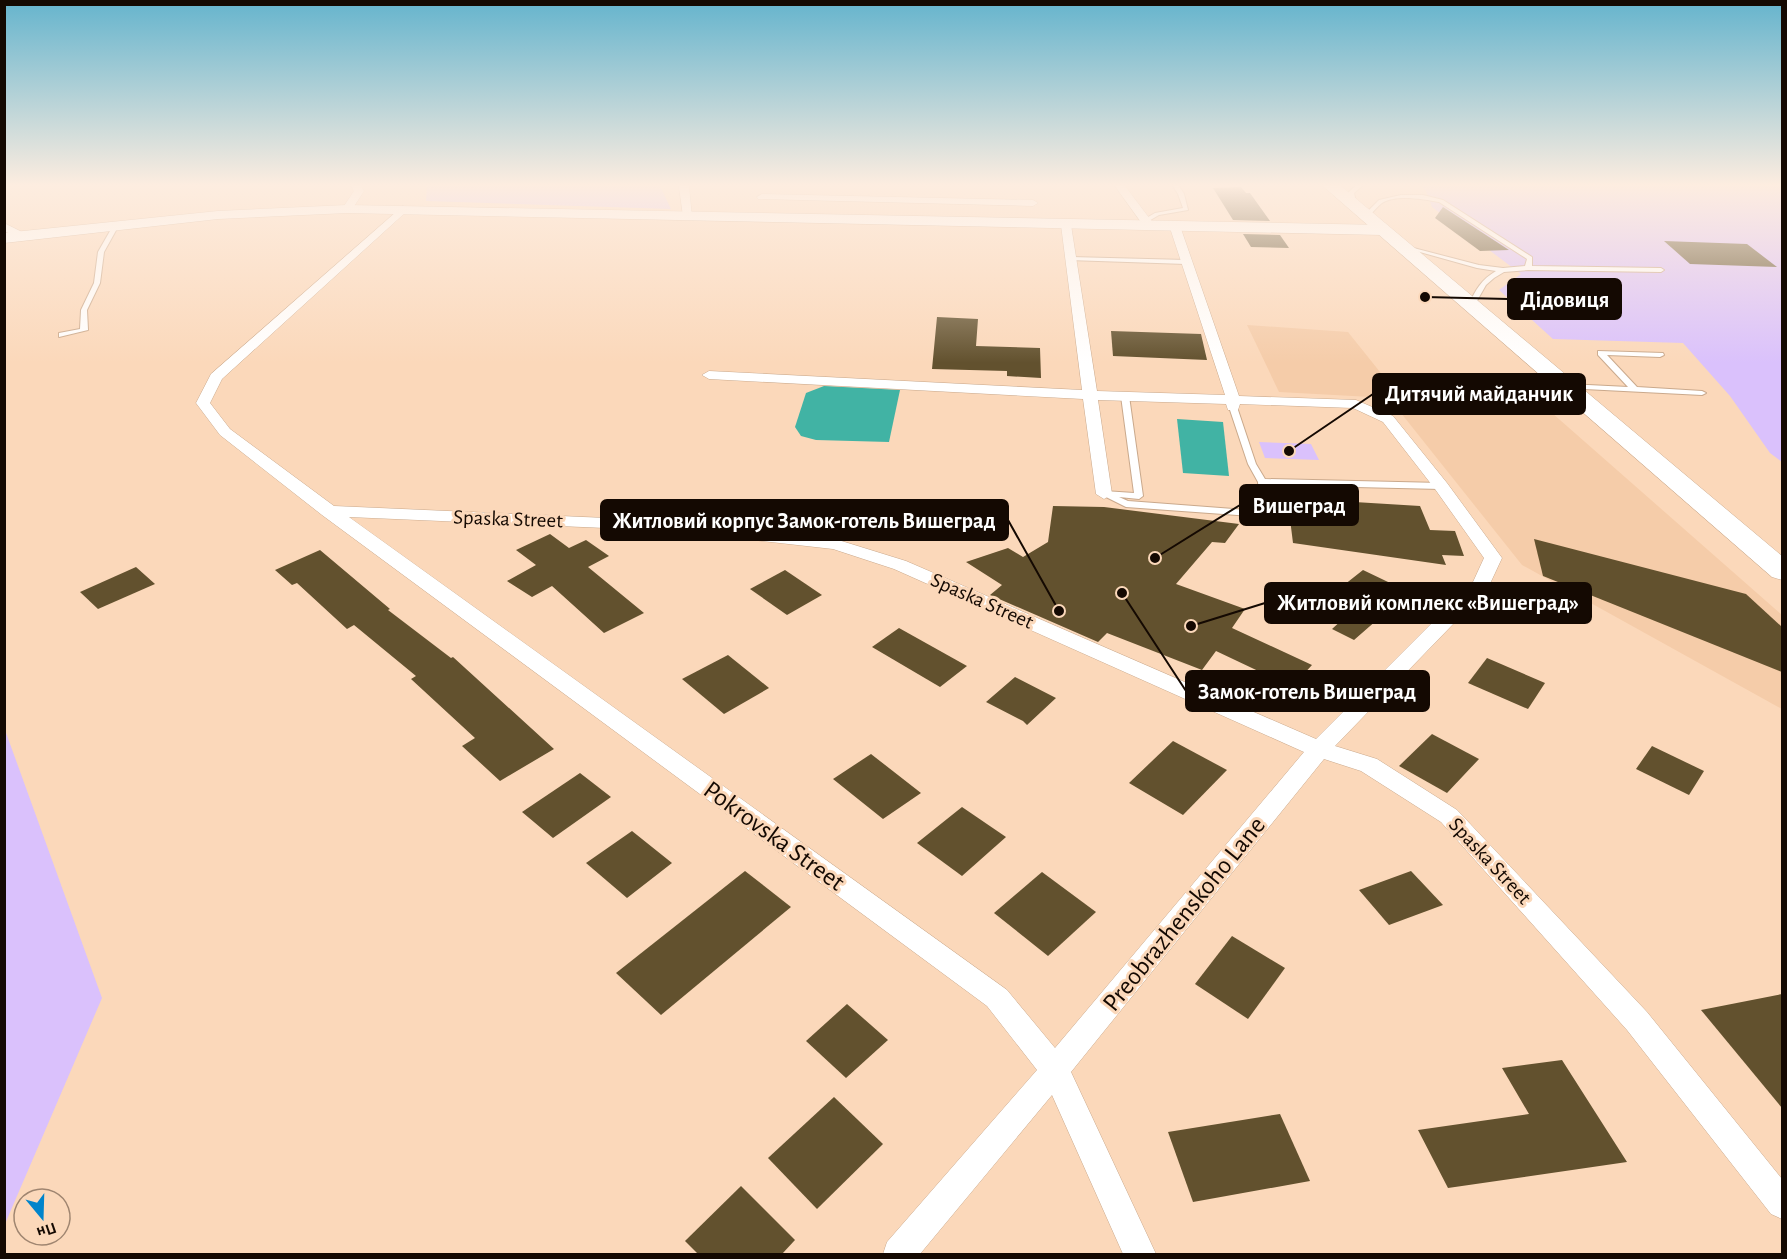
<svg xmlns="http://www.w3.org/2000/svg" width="1787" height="1259" font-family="'Alegreya Sans',sans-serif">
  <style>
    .built { fill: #f5cca9 }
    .green { fill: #dac1fc }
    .water { fill: #41b3a4 }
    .building { fill: #62512e }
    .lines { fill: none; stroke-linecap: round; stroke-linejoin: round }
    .service-casing { stroke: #caa98c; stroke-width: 2 }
    .minor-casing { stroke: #caa98c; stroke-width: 1 }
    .secondary-casing { stroke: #caa98c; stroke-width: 1 }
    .primary-casing { stroke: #caa98c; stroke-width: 1 }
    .service { fill: #fff; fill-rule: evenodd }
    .minor { fill: #fff; fill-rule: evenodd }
    .secondary { fill: #fff; fill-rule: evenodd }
    .primary { fill: #fff; fill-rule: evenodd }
    .labels { text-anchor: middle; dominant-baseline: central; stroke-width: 6; stroke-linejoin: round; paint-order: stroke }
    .street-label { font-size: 21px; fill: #140902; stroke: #fbd8ba }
    .near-street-label { font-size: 26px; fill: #140902; stroke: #fbd8ba }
    .leader { fill: none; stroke: #140902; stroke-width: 2 }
    .callout-dot { fill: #140902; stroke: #fbd8ba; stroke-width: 2 }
    .callout { fill: #140902; stroke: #140902; stroke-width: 2 }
    .callout-label { font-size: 22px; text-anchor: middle; font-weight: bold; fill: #fff }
  </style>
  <rect width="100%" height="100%" fill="#fbd8ba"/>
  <!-- built -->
  <polygon class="built" points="1247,325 1348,332 1392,387 1527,391 1782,615 1782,709 1522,565 1389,398 1279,392"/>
  <!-- green -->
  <g class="green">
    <polygon points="427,186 660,186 671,209 426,201"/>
    <polygon points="1421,186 1782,186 1782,462 1770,453 1730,396 1683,343 1553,339 1499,290 1521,274 1432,207 1426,191"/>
    <polygon points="1259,442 1311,444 1319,460 1265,458"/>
    <polygon points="5,730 102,998 5,1224 4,730"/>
  </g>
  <!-- water -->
  <g class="water">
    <polygon points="824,386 900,390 889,442 816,440 801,436 795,427 806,393"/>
    <polygon points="1177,419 1223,422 1229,476 1183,473"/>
  </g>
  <!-- building -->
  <g class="building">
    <polygon points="1241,187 1246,193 1250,193 1270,221 1233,220 1213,188"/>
    <polygon points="1443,207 1509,250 1480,251 1435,218"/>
    <polygon points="1243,234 1280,235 1289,248 1251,247"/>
    <polygon points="1664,241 1747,244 1777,267 1690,264"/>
    <polygon points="937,317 978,319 976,346 1040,348 1041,378 1007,376 1007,371 932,369"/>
    <polygon points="1111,331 1201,334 1207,360 1113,356"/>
    <polygon points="1289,498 1420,506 1430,530 1455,531 1464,556 1442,555 1446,565 1293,543 1290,519 1295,520"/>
    <polygon points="1053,506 1104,507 1239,524 1225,543 1212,542 1176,584 1245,609 1232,628 1312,665 1292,687 1216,651 1202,670 1107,633 1098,642 990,595 1002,585 966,562 1008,548 1023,557 1048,542"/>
    <polygon points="550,534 569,548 586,540 609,556 588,567 644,613 604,633 552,586 532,597 507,581 536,565 516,550"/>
    <polygon points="1534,539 1746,594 1782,627 1782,672 1543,576"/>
    <polygon points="320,550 390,609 388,610 451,658 453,657 554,749 500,781 462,746 475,738 411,679 416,676 354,625 347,629 297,583 292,585 275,570"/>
    <polygon points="136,567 155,584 98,609 80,592"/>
    <polygon points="785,570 822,595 787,615 750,589"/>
    <polygon points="1363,570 1409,592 1354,640 1332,629 1355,608 1330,596"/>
    <polygon points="899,628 967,666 940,687 872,647"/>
    <polygon points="728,655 769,688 724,714 682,679"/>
    <polygon points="1487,658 1545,683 1528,709 1468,683"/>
    <polygon points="1015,677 1056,698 1027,725 1023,721 986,702"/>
    <polygon points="1432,734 1479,759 1447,793 1399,766"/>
    <polygon points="1173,741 1227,770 1183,815 1129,783"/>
    <polygon points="1652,746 1704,771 1689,795 1636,769"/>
    <polygon points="871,754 921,793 883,819 833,779"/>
    <polygon points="580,773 611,797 553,838 522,812"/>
    <polygon points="962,807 1006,837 962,876 917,843"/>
    <polygon points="632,831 672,863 627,898 586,863"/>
    <polygon points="745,871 791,907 661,1015 616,973"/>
    <polygon points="1411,871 1443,905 1389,925 1359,890"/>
    <polygon points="1042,872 1096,912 1048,956 994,913"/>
    <polygon points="1232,936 1285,968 1248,1019 1195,984"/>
    <polygon points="1782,994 1782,1108 1701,1010"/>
    <polygon points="847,1004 888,1040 846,1078 806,1041"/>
    <polygon points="1562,1060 1627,1162 1448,1188 1418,1130 1529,1114 1502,1068"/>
    <polygon points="834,1097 883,1144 817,1209 768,1158"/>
    <polygon points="1280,1114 1310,1181 1193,1202 1168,1132"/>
    <polygon points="741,1186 795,1240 782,1254 698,1254 685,1241"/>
  </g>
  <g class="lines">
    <defs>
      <g id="service">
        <polygon points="1173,186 1179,186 1184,194 1188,210 1159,215 1147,222 1143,222 1143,220 1155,213 1183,208 1178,194"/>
        <polygon points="1355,186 1362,186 1354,193 1357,206 1354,208 1351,206 1348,193"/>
        <path d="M 1401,195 L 1423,195 L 1443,200 L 1532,257 L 1532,266 L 1661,268 L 1664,270 L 1661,272 L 1528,270 L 1504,272 L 1494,278 L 1486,285 L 1474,306 L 1470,306 L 1469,305 C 1475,290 1482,279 1496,271 L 1477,268 L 1402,247 L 1402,245 L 1479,265 L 1503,268 L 1525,266 L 1527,259 L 1439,202 C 1424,199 1395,194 1382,203 C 1377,207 1372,213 1368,217 L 1363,216 L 1379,200 Z"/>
        <polygon points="114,224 119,225 104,252 100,283 87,310 88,330 59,337 59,333 80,329 81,310 94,283 98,252"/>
        <polygon points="1071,257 1186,260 1189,262 1186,264 1069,260 1068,259"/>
        <polygon points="1598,351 1663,353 1664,355 1660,357 1607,355 1637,387 1702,391 1706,393 1702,395 1565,388 1565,384 1568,384 1628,387 1598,355"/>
        <polygon points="1122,394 1128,394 1129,396 1143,496 1139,499 1119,497 1128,501 1260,511 1258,482 1248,464 1229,407 1233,405 1237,407 1256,464 1265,479 1441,483 1445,486 1441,489 1267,485 1270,514 1265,517 1126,507 1100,494 1104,491 1134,493 1121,396"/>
      </g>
      <g id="minor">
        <polygon points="351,186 361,186 364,191 351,211 347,212 342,209 354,191"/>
        <polygon points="679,186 689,186 692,218 684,218 683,216"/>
        <polygon points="1115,186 1125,186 1156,227 1154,229 1146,229"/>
        <polygon points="762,194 1033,200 1038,203 1033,206 758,199 757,197"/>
        <path d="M 403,206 L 408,209 L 407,211 L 222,379 L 210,403 L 230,429 L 334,506 L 675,521 L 835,539 L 906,561 L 1316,739 L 1473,582 L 1484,558 L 1435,489 L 1383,422 L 1353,408 L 1240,404 L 1238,410 L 1228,410 L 1226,404 L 1098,400 L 1112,494 L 1104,499 L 1096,494 L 1083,399 L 709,379 L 702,375 L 709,371 L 1082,390 L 1061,225 L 1066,222 L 1071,225 L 1097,391 L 1225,395 L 1170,228 L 1172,226 L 1180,226 L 1239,396 L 1356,400 L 1393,416 L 1447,483 L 1502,558 L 1488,588 L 1335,746 L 1377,759 L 1457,810 L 1647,1012 L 1782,1179 L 1782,1219 L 1771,1214 L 1627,1030 L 1441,822 L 1361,771 L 1324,759 L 1071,1072 L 1156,1254 L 1123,1254 L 1052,1095 L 920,1254 L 883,1254 L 887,1242 L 1037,1070 L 987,1006 L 322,515 L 220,435 L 196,403 L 211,374 ZM 349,517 L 675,531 L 833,549 L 894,569 L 1304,752 L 1055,1048 L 1007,990 Z"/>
        <polygon points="4,223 26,234 28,236 22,239 4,231"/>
      </g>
      <polygon id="secondary" points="347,205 1383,225 1391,230 1383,235 347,213 218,219 4,243 4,233 218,211"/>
      <polygon id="primary" points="1323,186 1341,186 1782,556 1782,580 1772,577"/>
    </defs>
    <!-- service casing -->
    <use href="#service" class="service-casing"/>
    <!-- minor casing -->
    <use href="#minor" class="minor-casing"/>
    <!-- secondary casing -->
    <use href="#secondary" class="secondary-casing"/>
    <!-- primary casing -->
    <use href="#primary" class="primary-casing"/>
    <!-- service -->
    <use href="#service" class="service"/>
    <!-- minor -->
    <use href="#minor" class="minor"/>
    <!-- secondary -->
    <use href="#secondary" class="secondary"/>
    <!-- primary -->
    <use href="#primary" class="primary"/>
  </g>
  <!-- sky -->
  <linearGradient id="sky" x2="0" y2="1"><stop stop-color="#65b4cd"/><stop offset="0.51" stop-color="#fdede0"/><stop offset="1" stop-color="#fdede0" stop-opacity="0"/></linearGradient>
  <rect width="1787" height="363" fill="url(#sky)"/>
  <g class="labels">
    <!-- street labels -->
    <g class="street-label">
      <text transform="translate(508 519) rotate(2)">Spaska Street</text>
      <text transform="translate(982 601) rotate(24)">Spaska Street</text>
      <text transform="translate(1490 861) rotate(47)">Spaska Street</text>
    </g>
    <!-- near-street labels -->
    <g class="near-street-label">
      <text transform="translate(774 836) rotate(36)">Pokrovska Street</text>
      <text transform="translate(1184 914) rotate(-51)">Preobrazhenskoho Lane</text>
    </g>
  </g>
  <!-- callouts -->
  <path class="leader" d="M1425 297L1508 299M1289 451L1373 394M1155 558L1240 505M1059 611L1008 520M1191 626L1265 603M1122 593L1186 691"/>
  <g class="callout-dot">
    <circle cx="1425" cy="297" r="6"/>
    <circle cx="1289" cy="451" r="6"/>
    <circle cx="1155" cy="558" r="6"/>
    <circle cx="1059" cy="611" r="6"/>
    <circle cx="1191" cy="626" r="6"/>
    <circle cx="1122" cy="593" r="6"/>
  </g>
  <g class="callout">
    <rect x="1508" y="279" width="113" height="40" rx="6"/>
    <rect x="1373" y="374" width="212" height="40" rx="6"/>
    <rect x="1240" y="485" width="118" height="40" rx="6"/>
    <rect x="601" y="500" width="407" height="40" rx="6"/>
    <rect x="1265" y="583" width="326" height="40" rx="6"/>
    <rect x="1186" y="671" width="243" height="40" rx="6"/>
  </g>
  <g class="callout-label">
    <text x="1565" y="307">Дідовиця</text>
    <text x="1479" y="401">Дитячий майданчик</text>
    <text x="1299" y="513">Вишеград</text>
    <text x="804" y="528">Житловий корпус Замок-готель Вишеград</text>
    <text x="1428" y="610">Житловий комплекс «Вишеград»</text>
    <text x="1307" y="699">Замок-готель Вишеград</text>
  </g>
  <!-- border -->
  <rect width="1787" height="1259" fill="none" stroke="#140902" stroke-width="12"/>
  <!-- north arrow -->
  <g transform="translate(42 1217) rotate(161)"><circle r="28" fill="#fbd8ba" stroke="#9f8570" stroke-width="1.5"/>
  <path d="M0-4.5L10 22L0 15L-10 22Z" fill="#0084cb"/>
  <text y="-9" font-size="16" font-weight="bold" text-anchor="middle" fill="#140902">Пн</text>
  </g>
</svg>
